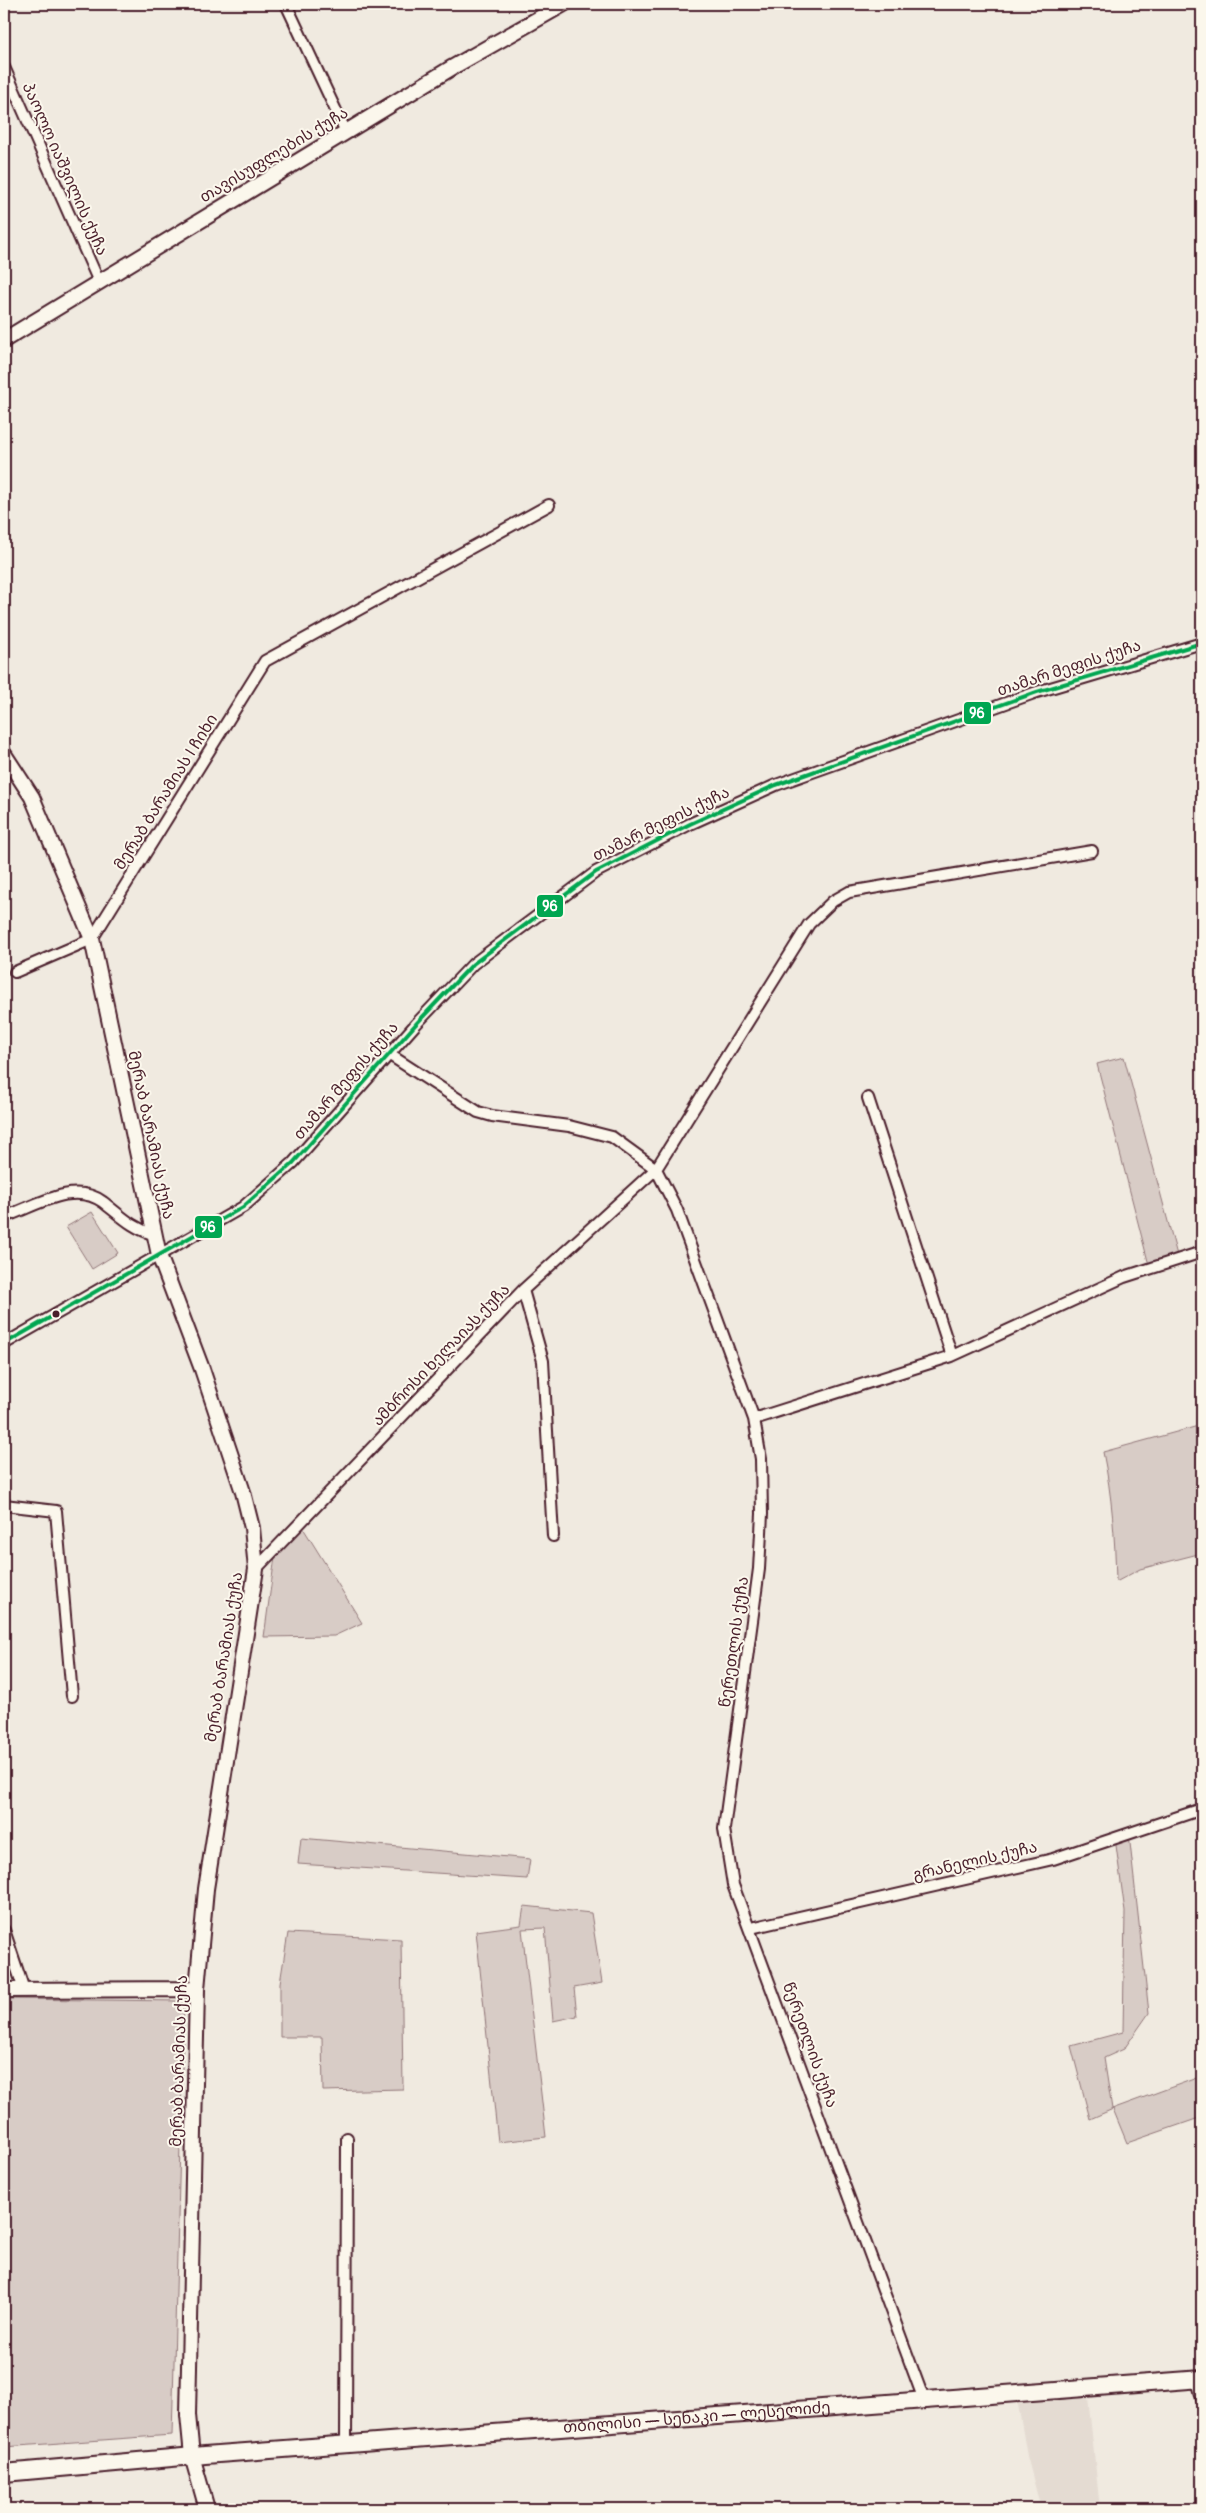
<svg xmlns="http://www.w3.org/2000/svg" width="1206" height="2513" viewBox="0 0 1206 2513" font-family="Pangolin,'Noto Sans Georgian',sans-serif">
  <style>
    .built { fill: #e4dbd2 }
    .green { fill: #d8ccc6; stroke: #917678 }
    .lines { fill: none; stroke-linecap: round; stroke-linejoin: round }
    .minor-casing { stroke: #4a1f2b; stroke-width: 14 }
    .secondary-casing { stroke: #4a1f2b; stroke-width: 18 }
    .trunk-casing { stroke: #4a1f2b; stroke-width: 20 }
    .minor { stroke: #fbf7ec; stroke-width: 10 }
    .secondary { stroke: #fbf7ec; stroke-width: 14 }
    .trunk { stroke: #fbf7ec; stroke-width: 16 }
    .bus-1-casing { stroke: #fbf7ec; stroke-width: 8 }
    .bus-1 { stroke: #00a651; stroke-width: 4 }
    .bus-dot { fill: #4a1f2b; stroke: #fbf7ec; stroke-width: 2 }
    .labels { text-anchor: middle; dominant-baseline: central; stroke-width: 4; stroke-linejoin: round; paint-order: stroke }
    .street-label { font-size: 16px; fill: #4a1f2b; stroke: #fbf7ec }
    .line-badge { stroke: #fbf7ec; stroke-width: 2 }
    .badge-label { font-size: 14px; text-anchor: middle; font-weight: bold; fill: #fff }
  </style>
  <rect width="100%" height="100%" fill="#f0eae0"/>
  <filter id="ink" filterUnits="userSpaceOnUse"><feTurbulence type="fractalNoise" baseFrequency=".02" numOctaves="2"/><feDisplacementMap in="SourceGraphic" scale="10" xChannelSelector="R" yChannelSelector="G"/><feConvolveMatrix kernelMatrix="1 2 1 2 8 2 1 2 1" color-interpolation-filters="sRGB"/></filter>
  <g filter="url(#ink)">
    <!-- built -->
    <path class="built" d="M1087 2388 1100 2509H1041L1027 2456 1016 2393Z"/>
    <!-- green -->
    <path class="green" d="M1124 1057 1178 1259 1150 1269 1097 1064Z
      M92 1212 118 1253 92 1269 66 1227Z
      M1202 1425V1553L1140 1569 1116 1582C1115 1537 1112 1495 1103 1452Z
      M300 1523 362 1623 334 1636 264 1637 276 1549Z
      M1129 1834 1149 2013 1124 2049 1104 2058 1112 2109 1202 2076V2117L1127 2143 1113 2109 1090 2119 1071 2046 1123 2032 1125 1912 1115 1838Z
      M301 1838 530 1859 527 1879 298 1864Z
      M524 1906 591 1913 602 1983 574 1988 577 2016 553 2021 545 1928 522 1929 546 2137 498 2142 476 1931 521 1925Z
      M288 1933 401 1939 403 2089 323 2091 322 2037H280V1983Z
      M4 1999 184 2001 172 2435 4 2447Z"/>
    <g class="lines">
      <!-- minor casing -->
      <g class="minor-casing">
        <path id="minor" d="M286 4 346 132
          M4 67 99 282
          M15 972 92 939 265 661 549 505
          M390 1055 478 1112 492 1116 569 1126 612 1137 656 1169 677 1210 754 1419 761 1459 762 1514 759 1569 724 1829 733 1885 924 2400
          M868 1098 952 1356
          M4 1217C34 1207 73 1180 103 1202 121 1216 132 1228 155 1235
          M523 1290 543 1361 553 1536
          M4 1344 243 1207 293 1163 416 1024 473 964 596 872 690 824 776 785 1037 692 1202 643
          M754 1419 952 1356 1124 1277 1202 1252
          M4 1505 56 1511 72 1696
          M256 1569 523 1290 656 1169 809 924 833 901 849 892 1092 851
          M751 1928 1053 1859 1202 1809
          M4 1930 24 1990
          M1197 2379 1202 2399
          M346 2446 347 2138"/>
      </g>
      <!-- secondary casing -->
      <g class="secondary-casing">
        <path id="secondary" d="M4 340 453 67 564 4
          M4 754 32 797 92 939 159 1255 202 1369 243 1492 252 1528 256 1569 206 1889 197 1989 188 2415 192 2456 207 2509
          M4 1990 197 1989"/>
      </g>
      <!-- trunk casing -->
      <g class="trunk-casing">
        <g id="trunk">
          <path id="s1" d="M4 2473 205 2455 1202 2379"/>
        </g>
      </g>
      <!-- minor -->
      <use href="#minor" class="minor"/>
      <!-- secondary -->
      <use href="#secondary" class="secondary"/>
      <!-- trunk -->
      <use href="#trunk" class="trunk"/>
      <!-- bus-1 casing -->
      <g class="bus-1-casing">
        <path id="bus-1" d="M4 1344 243 1207 293 1163 416 1024 473 964 596 872 690 824 776 785 1037 692 1202 643"/>
      </g>
      <!-- bus-1 -->
      <use href="#bus-1" class="bus-1"/>
    </g>
  </g>
  <!-- markers -->
  <circle class="bus-dot" cx="56" cy="1314" r="4.5"/>
  <g class="labels">
    <!-- street labels -->
    <g class="street-label">
      <text transform="translate(274 155) rotate(-31)">თავისუფლების ქუჩა</text>
      <text transform="translate(65 169) rotate(66)">პაოლო იაშვილის ქუჩა</text>
      <text transform="translate(1069 668) rotate(-18)">თამარ მეფის ქუჩა</text>
      <text transform="translate(166 792) rotate(-58)">მერაბ ბარამიას I ჩიხი</text>
      <text transform="translate(661 824) rotate(-26)">თამარ მეფის ქუჩა</text>
      <text transform="translate(346 1081) rotate(-49)">თამარ მეფის ქუჩა</text>
      <text transform="translate(151 1135) rotate(78)">მერაბ ბარამიას ქუჩა</text>
      <text transform="translate(441 1355) rotate(-46)">ამბროსი ხელაიას ქუჩა</text>
      <text transform="translate(734 1642) rotate(-82)">წერეთლის ქუჩა</text>
      <text transform="translate(224 1657) rotate(-81)">მერაბ ბარამიას ქუჩა</text>
      <text transform="translate(975 1861) rotate(-13)">გრანელის ქუჩა</text>
      <text transform="translate(810 2045) rotate(70)">წერეთლის ქუჩა</text>
      <text transform="translate(179 2061) rotate(-88)">მერაბ ბარამიას ქუჩა</text>
      <text stroke="none"><textPath href="#s1" startOffset="695">თბილისი — სენაკი — ლესელიძე</textPath></text>
    </g>
  </g>
  <g class="line-badge">
    <rect x="963" y="701" width="29" height="24" rx="5" fill="#00a651"/>
    <rect x="536" y="894" width="28" height="24" rx="5" fill="#00a651"/>
    <rect x="194" y="1215" width="29" height="24" rx="5" fill="#00a651"/>
  </g>
  <g class="badge-label">
    <text x="977" y="718">96</text>
    <text x="550" y="911">96</text>
    <text x="208" y="1232">96</text>
  </g>
  <!-- margin -->
  <rect width="1206" height="2513" fill="none" stroke="#fbf7ec" stroke-width="20"/>
  <rect x="10" y="10" width="1186" height="2493" fill="none" stroke="#4a1f2b" stroke-width="2" filter="url(#ink)"/>
</svg>
